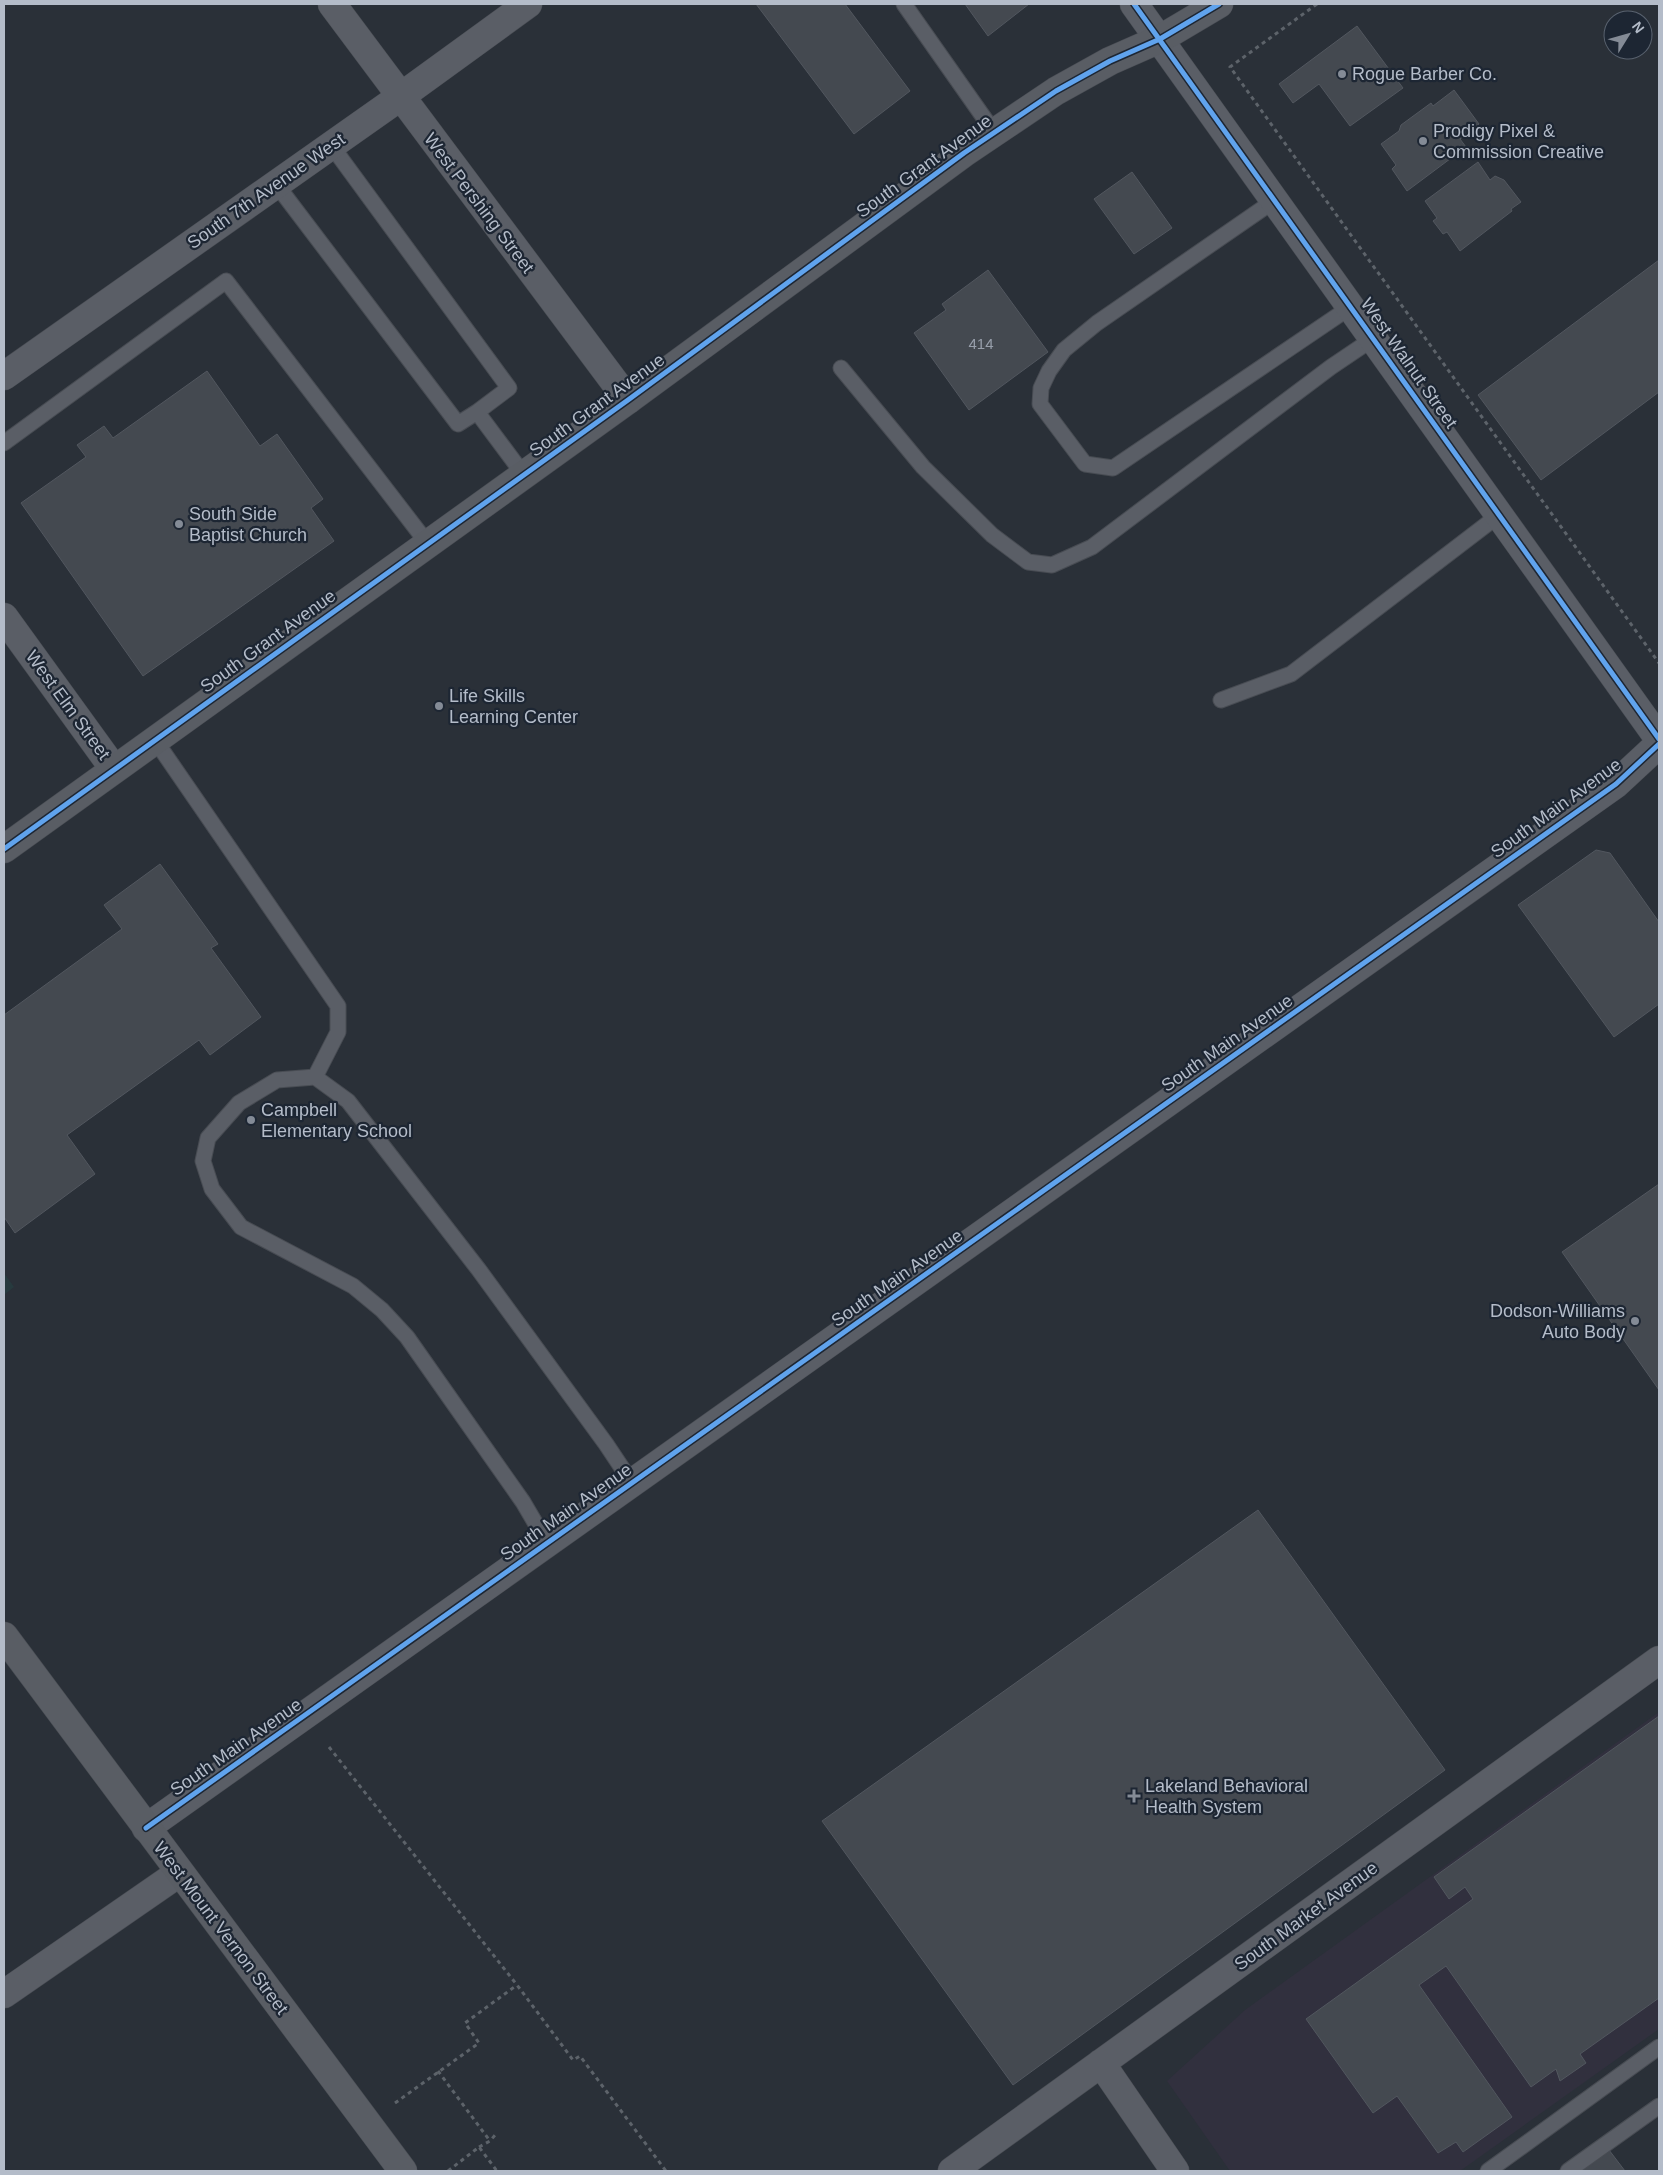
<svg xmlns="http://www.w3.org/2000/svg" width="1663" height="2175" viewBox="0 0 1663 2175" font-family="Arial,sans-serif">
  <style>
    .medical { fill: #31303e }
    .green { fill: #273a3e }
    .building { fill: #444950; stroke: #52575f }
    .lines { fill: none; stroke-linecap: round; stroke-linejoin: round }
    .lane-casing { stroke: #484c53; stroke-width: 17 }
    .street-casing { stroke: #484c53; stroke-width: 29 }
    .secondary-casing { stroke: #484c53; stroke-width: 29 }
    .path { stroke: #5d636a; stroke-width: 3; stroke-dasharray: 4 4; stroke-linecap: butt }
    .lane { stroke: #5a5e66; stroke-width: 15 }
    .street { stroke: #5a5e66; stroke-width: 28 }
    .secondary { stroke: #595d64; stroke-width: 28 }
    .cycleway-casing { stroke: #1d2633; stroke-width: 8 }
    .cycleway { stroke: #60a3ed; stroke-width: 5 }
    .poi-dot { fill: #848b96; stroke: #1d2633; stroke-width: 2 }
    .labels { text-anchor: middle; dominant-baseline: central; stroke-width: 4.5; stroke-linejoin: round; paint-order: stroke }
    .number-label { font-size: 15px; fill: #989fab }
    .poi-label { font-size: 18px; fill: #b4bcc9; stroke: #1d2633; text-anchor: start }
    .street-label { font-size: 18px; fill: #b4bcc9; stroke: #1d2633 }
  </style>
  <rect width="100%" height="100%" fill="#2a3038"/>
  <!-- medical -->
  <path class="medical" d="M1659 1712V2029L1460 2171H1230L1167 2081 1245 2010Z"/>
  <!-- green -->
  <path class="green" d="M4 1273 14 1287 4 1295Z"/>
  <!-- building -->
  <path class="building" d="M756 4H845L910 91 854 134Z
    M965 4H1029L988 36Z
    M1357 26 1403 88 1350 126 1319 84 1293 103 1279 84Z
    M1454 90 1479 124 1460 139 1466 147 1407 191 1392 169 1396 165 1381 144 1399 131 1401 125 1431 103 1433 106Z
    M1478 162 1490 180 1495 176 1504 180 1521 202 1511 209 1512 211 1460 251 1447 232 1443 234 1433 221 1437 218 1425 201Z
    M1132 172 1172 228 1134 254 1094 199Z
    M1659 260V392L1541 480 1478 395Z
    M988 270 1048 352 969 410 914 333 946 310 942 304Z
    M207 371 260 446 277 434 323 499 311 508 334 541 143 676 21 503 86 457 77 445 104 426 113 438Z
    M1596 850 1610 853 1659 922V1004L1614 1037 1518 905Z
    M160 864 218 944 211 948 261 1017 210 1055 199 1040 67 1135 95 1174 15 1233 4 1217V1015L122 929 104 905Z
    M1659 1184V1390L1562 1252Z
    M1258 1510 1445 1770 1013 2085 822 1821Z
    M1659 1716V1998L1580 2054 1586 2063 1560 2081 1556 2069 1531 2087 1446 1966 1419 1985 1512 2117 1463 2152 1456 2142 1438 2153 1397 2096 1373 2113 1306 2019 1473 1899 1465 1887 1449 1899 1434 1877Z
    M1609 2150 1625 2171H1578Z"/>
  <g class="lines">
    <!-- lane casing -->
    <g class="lane-casing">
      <path id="lane" d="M904 4 994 132
        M331 145 509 388 477 412 524 475
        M276 184 458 424 477 412
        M1275 200 1097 323 1064 350 1049 371 1041 388 1040 404 1085 464 1113 468 1352 306
        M841 368 923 467 992 535 1028 562 1052 565 1092 547 1331 367 1374 338
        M4 443 226 281 428 544
        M1221 700 1291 674 1499 515
        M155 740 338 1006V1032L315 1077
        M547 1543 523 1502 407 1337 382 1310 353 1286 241 1227 212 1189 203 1161 208 1138 239 1103 277 1080 315 1077 348 1101 479 1270 606 1444 632 1483
        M1488 2171 1659 2047
        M1568 2171 1659 2106"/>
    </g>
    <!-- street casing -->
    <g class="street-casing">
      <path id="street" d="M332 4 628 400
        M1134 4 1659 739
        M4 376 400 97 528 4
        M4 617 114 769
        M146 1828 1616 784 1659 744
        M4 1994 179 1873
        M1101 2063 1175 2171
        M952 2171 1659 1660"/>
    </g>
    <!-- secondary casing -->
    <g class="secondary-casing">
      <path id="secondary" d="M4 849 628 400 964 153 1056 91 1110 61 1160 39 1219 4
        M4 1636 403 2171"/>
    </g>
    <!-- path -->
    <path class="path" d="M1317 4 1230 67 1659 663
      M329 1747 517 1985 573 2060 580 2056 666 2171
      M438 2071 490 2141
      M395 2103 479 2043 465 2023 517 1985
      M479 2147 490 2141 496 2134
      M448 2171 479 2147 497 2171"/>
    <!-- lane -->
    <use href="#lane" class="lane"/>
    <!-- street -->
    <use href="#street" class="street"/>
    <!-- secondary -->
    <use href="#secondary" class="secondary"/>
    <!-- cycleway casing -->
    <g class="cycleway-casing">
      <path id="cycleway" d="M1134 4 1659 739
        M4 849 628 400 964 153 1056 91 1110 61 1160 39 1219 4
        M146 1828 1616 784 1659 744"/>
    </g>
    <!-- cycleway -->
    <use href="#cycleway" class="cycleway"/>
  </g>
  <!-- markers -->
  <g class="poi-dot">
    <circle cx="1342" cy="74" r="5"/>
    <circle cx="1423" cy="141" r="5"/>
    <circle cx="179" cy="524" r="5"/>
    <circle cx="439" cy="706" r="5"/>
    <circle cx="251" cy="1120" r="5"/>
    <circle cx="1635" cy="1321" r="5"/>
    <path d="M1131.5 1788.5h5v5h5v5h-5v5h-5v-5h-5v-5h5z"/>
  </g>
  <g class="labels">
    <!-- number labels -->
    <g class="number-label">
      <text x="981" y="343">414</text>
    </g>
    <!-- poi labels -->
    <g class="poi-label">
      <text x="1352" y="74">Rogue Barber Co.</text>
      <text x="1433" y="131">Prodigy Pixel &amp;<tspan x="1433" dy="21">Commission Creative</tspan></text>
      <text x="189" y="514">South Side<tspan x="189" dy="21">Baptist Church</tspan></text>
      <text x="449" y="696">Life Skills<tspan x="449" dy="21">Learning Center</tspan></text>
      <text x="261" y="1110">Campbell<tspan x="261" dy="21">Elementary School</tspan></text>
      <text x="1625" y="1311" text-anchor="end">Dodson-Williams<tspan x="1625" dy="21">Auto Body</tspan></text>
      <text x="1145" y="1786">Lakeland Behavioral<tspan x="1145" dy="21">Health System</tspan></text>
    </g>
    <!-- street labels -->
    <g class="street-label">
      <text transform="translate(924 166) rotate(-36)">South Grant Avenue</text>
      <text transform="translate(266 191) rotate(-35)">South 7th Avenue West</text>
      <text transform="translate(479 203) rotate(53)">West Pershing Street</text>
      <text transform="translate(1409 363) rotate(55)">West Walnut Street</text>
      <text transform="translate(597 405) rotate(-36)">South Grant Avenue</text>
      <text transform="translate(268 641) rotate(-36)">South Grant Avenue</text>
      <text transform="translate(68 705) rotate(54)">West Elm Street</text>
      <text transform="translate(1556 808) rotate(-36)">South Main Avenue</text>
      <text transform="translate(1227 1043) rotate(-35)">South Main Avenue</text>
      <text transform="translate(897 1278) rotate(-35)">South Main Avenue</text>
      <text transform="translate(566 1512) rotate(-35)">South Main Avenue</text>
      <text transform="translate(236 1747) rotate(-35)">South Main Avenue</text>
      <text transform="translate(1306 1916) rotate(-36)">South Market Avenue</text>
      <text transform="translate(221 1928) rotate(53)">West Mount Vernon Street</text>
    </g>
  </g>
  <!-- border -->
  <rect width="1663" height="2175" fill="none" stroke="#b4bcc9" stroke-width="10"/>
  <!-- north arrow -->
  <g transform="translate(1628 35) rotate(53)"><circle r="24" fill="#1d2633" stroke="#59626f"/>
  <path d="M0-4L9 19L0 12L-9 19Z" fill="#848b96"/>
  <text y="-8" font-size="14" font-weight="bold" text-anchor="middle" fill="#b4bcc9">N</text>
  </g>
</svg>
